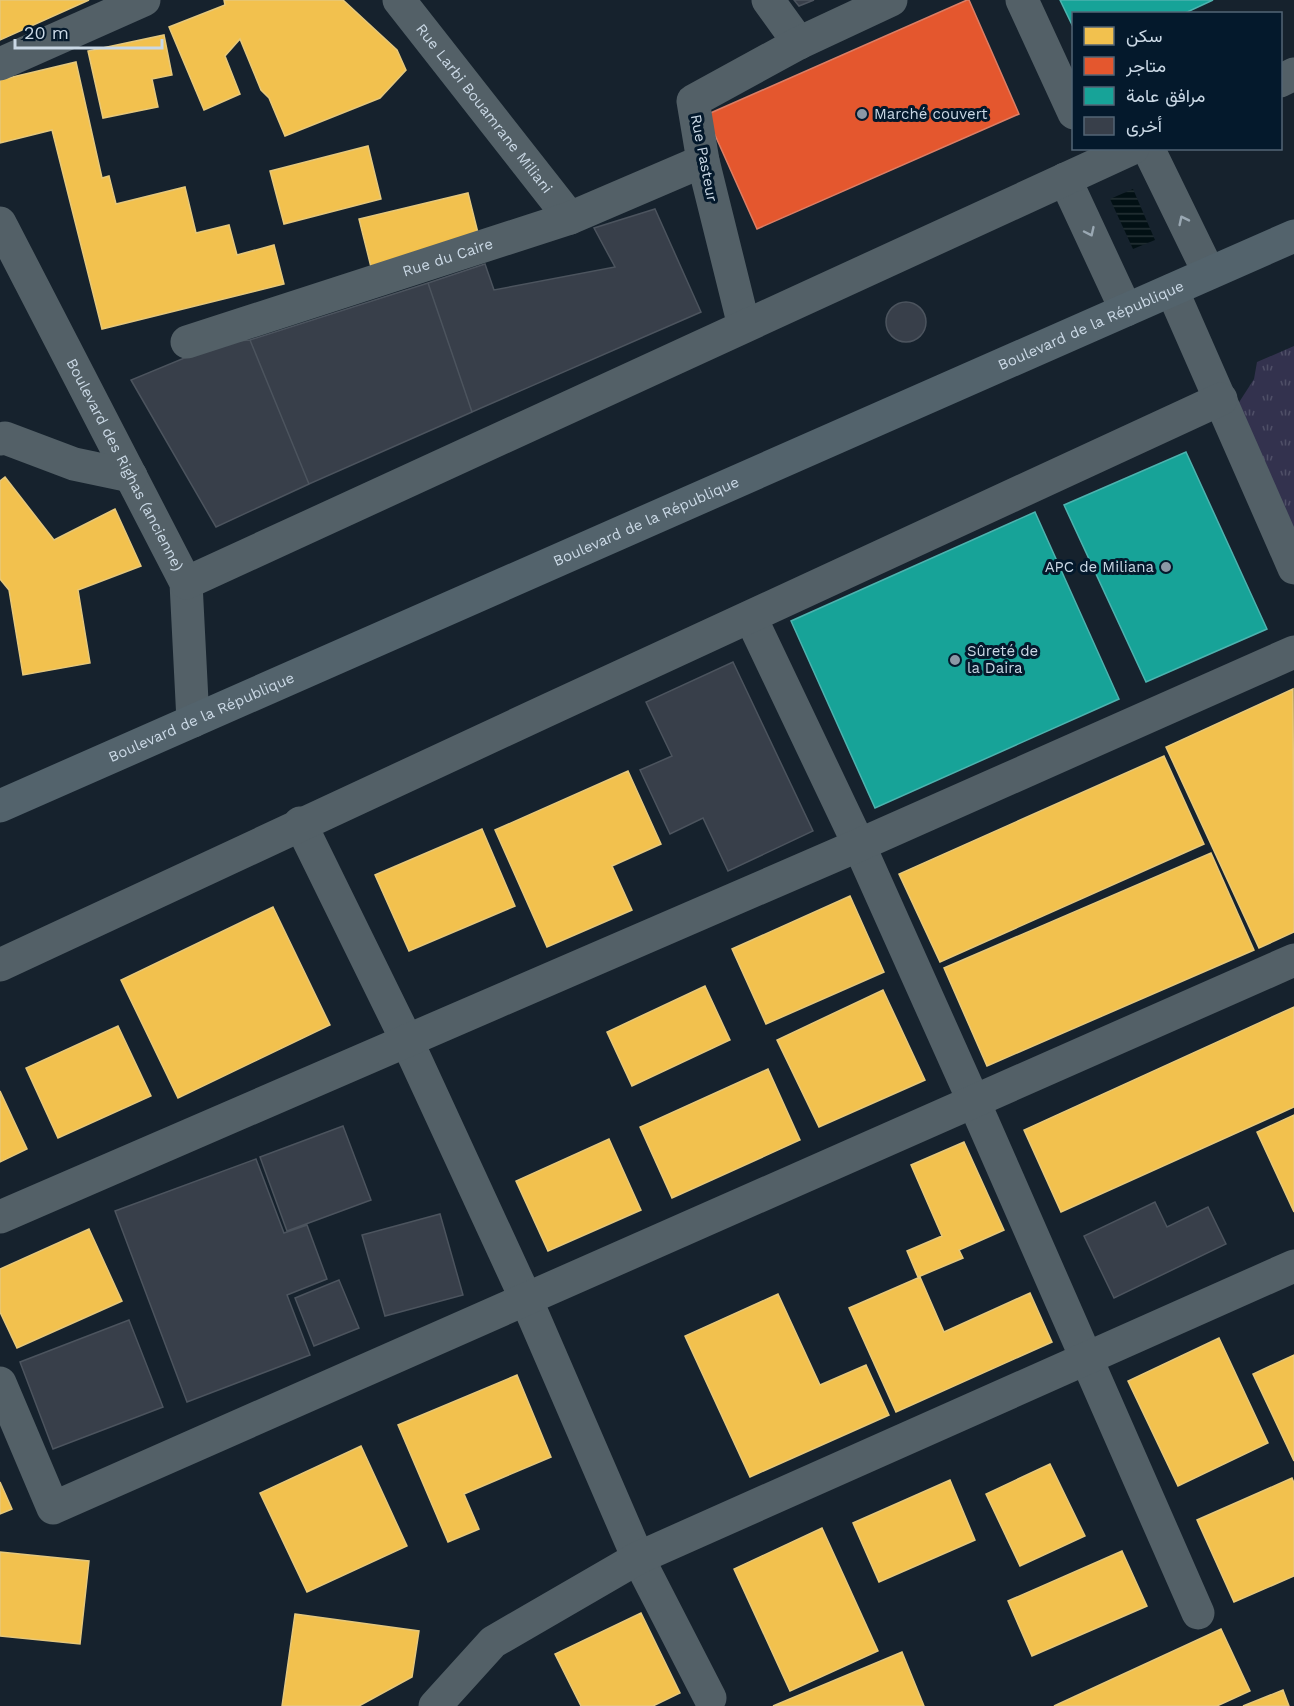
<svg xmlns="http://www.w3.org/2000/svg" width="1294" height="1706" viewBox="0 0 1294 1706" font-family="'Work Sans',Vazirmatn,sans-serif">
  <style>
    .park { fill: url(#park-tufts) }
    .water { fill: url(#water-rules) }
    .homes { fill: #f2c14e; stroke: #e6c87b; stroke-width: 1.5 }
    .shops { fill: #e4572e; stroke: #dc7e65; stroke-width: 1.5 }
    .public { fill: #17a398; stroke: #4db3af; stroke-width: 1.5 }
    .building { fill: #383f4a; stroke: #4c545e; stroke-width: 1.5 }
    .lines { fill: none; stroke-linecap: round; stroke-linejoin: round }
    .minor { stroke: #536067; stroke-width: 33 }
    .secondary { stroke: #53636c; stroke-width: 33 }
    .oneway { stroke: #9aa8b3 }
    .poi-dot { fill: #8b98a5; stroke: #04192c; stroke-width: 2 }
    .labels { text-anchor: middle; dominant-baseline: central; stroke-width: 6; stroke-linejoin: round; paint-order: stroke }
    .street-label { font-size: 15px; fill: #cad8e5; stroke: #04192c }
    .poi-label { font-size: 15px; fill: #cad8e5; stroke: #04192c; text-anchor: start }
  </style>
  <defs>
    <pattern id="park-tufts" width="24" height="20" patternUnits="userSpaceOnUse" patternTransform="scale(1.5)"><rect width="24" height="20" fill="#33324e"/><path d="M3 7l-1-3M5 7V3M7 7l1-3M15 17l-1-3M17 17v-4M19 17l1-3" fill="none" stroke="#4f4f67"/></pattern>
    <pattern id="water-rules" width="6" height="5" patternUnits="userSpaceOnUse" patternTransform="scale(1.5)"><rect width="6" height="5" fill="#021014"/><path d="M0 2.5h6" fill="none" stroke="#263236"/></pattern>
  </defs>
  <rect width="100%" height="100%" fill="#16222d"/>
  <!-- park -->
  <path class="park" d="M1294 346V539L1236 407 1254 379 1257 362Z"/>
  <!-- water -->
  <path class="water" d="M1133 189 1155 240 1133 249 1110 199Z"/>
  <!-- homes -->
  <path class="homes" d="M0 0H89L0 40Z
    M224 0H343L397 50 406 70 380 98 285 136 269 98 261 90 240 39 225 56 240 94 204 110 169 27 225 5Z
    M164 35 172 75 152 79 158 107 103 118 88 51Z
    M76 62 102 178 109 176 116 204 185 187 196 233 229 225 237 255 274 245 284 284 102 329 52 130 0 143V80Z
    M368 146 381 199 284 224 270 171Z
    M468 193 480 241 371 267 359 219Z
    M5 477 54 540 115 509 141 566 78 590 90 663 23 675 9 590 0 579V481Z
    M1293 689 1294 932 1259 948 1166 747Z
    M1164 756 1204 844 940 962 899 874Z
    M628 771 661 844 612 866 632 910 547 947 495 830Z
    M482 829 515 906 409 951 375 875Z
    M1211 853 1254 950 987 1066 944 968Z
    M850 896 884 972 766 1024 732 949Z
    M273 907 330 1025 178 1098 121 980Z
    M705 986 730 1040 632 1086 607 1032Z
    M883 990 925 1080 819 1127 777 1040Z
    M1294 1007V1107L1061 1212 1024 1130Z
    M118 1026 151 1096 58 1138 26 1068Z
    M768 1069 800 1140 672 1198 640 1127Z
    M0 1091 27 1149 0 1162Z
    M1294 1115V1212L1257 1132Z
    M609 1139 641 1210 548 1251 516 1181Z
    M964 1142 1004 1230 959 1250 963 1258 918 1277 907 1251 942 1236 911 1165Z
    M89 1229 122 1301 17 1348 0 1312V1269Z
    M920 1277 944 1332 1030 1293 1052 1342 896 1412 849 1308Z
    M778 1294 820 1385 866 1365 889 1415 750 1477 685 1336Z
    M1219 1338 1268 1443 1178 1486 1128 1381Z
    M1294 1355V1461L1253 1374Z
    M517 1375 551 1457 464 1494 479 1529 448 1542 398 1425Z
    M361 1446 407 1546 307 1592 260 1493Z
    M1050 1464 1085 1536 1020 1566 986 1494Z
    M1292 1478 1294 1483V1576L1234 1602 1197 1520Z
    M950 1480 975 1540 879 1582 853 1523Z
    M0 1482 12 1509 0 1514Z
    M822 1528 878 1651 790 1691 734 1569Z
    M1122 1551 1147 1606 1032 1656 1008 1601Z
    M0 1552 89 1561 80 1644 0 1636Z
    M641 1613 680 1693 653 1706H581L555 1654Z
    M295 1614 419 1631 412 1677 359 1706H282Z
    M1221 1629 1250 1691 1217 1706H1054Z
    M902 1652 924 1706H773Z
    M1283 1690 1289 1706H1243Z"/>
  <!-- shops -->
  <path class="shops" d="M967 0H969L1019 114 757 229 706 115Z"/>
  <!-- public -->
  <path class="public" d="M1060 0H1213L1183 14H1074V29Z
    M1186 452 1267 629 1146 682 1064 505Z
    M1035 512 1119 699 875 808 791 621Z"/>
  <!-- building -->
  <path class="building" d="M794 0H814L799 6Z
    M655 209 701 312 472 412 428 283 485 264 494 290 615 267 594 228Z
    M428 283 472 412 309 484 250 340Z
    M886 322a20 20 0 1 1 40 0a20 20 0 1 1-40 0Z
    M250 340 309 484 216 527 131 380 223 342Z
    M733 662 813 831 728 871 703 818 670 834 640 770 672 756 646 702Z
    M343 1126 371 1200 287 1231 260 1157Z
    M256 1159 284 1233 307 1225 327 1279 287 1295 310 1355 187 1402 115 1211Z
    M1155 1202 1167 1227 1208 1207 1226 1244 1114 1298 1084 1236Z
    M440 1214 463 1295 385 1316 362 1235Z
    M339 1280 359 1328 314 1346 295 1298Z
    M129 1320 163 1407 53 1449 20 1362Z"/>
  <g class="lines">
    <!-- minor -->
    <g class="minor">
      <path id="s1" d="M399 0 570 218"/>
      <path d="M768 0 799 43"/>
      <path d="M1022 0 1074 113"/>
      <path d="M0 64 144 0"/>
      <path d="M1280 81 1294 74"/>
      <path d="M1148 148 1209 273"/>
      <path d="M1065 179 1126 310"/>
      <path id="s2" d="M0 223 186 583 193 721"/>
      <path d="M1172 290 1294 568"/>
      <path d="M744 326 703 161 693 101 799 43 891 0"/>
      <path id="s3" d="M187 342 570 218 703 161"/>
      <path d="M0 439 5 438 74 464 131 476"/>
      <path d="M186 583 1133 148"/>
      <path d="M751 618 859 845 974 1102 1198 1613"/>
      <path d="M300 823 407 1041 526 1299 638 1558 710 1698"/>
      <path d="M0 965C406 774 814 588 1221 399"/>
      <path d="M0 1217 859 845 1294 652"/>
      <path d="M0 1383 53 1508 1294 960"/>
      <path d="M435 1706 493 1642 638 1558 1294 1266"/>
    </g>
    <!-- secondary -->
    <path class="secondary" id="s4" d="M0 806 1294 236"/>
  </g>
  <!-- one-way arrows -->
  <defs><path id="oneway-chevron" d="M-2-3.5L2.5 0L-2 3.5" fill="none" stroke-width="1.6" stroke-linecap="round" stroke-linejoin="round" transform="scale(1.5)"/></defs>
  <g class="oneway">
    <use href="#oneway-chevron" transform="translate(1183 220) rotate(-116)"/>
    <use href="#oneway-chevron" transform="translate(1090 232) rotate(65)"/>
  </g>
  <!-- markers -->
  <g class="poi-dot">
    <circle cx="862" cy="114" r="6"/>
    <circle cx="1166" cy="567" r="6"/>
    <circle cx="955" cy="660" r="6"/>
  </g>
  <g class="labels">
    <!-- street labels -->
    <g class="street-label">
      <text stroke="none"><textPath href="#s1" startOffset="138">Rue Larbi Bouamrane Miliani</textPath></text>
      <text transform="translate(704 158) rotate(79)">Rue Pasteur</text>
      <text stroke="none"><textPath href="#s3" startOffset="274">Rue du Caire</textPath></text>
      <text stroke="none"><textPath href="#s4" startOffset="1192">Boulevard de la République</textPath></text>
      <text stroke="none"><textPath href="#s2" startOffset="272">Boulevard des Righas (ancienne)</textPath></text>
      <text stroke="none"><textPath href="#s4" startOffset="706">Boulevard de la République</textPath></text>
      <text stroke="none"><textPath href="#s4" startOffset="220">Boulevard de la République</textPath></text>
    </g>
    <!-- poi labels -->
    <g class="poi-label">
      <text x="874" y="114">Marché couvert</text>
      <text x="1154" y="567" text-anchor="end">APC de Miliana</text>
      <text x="967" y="651">Sûreté de<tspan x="967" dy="17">la Daira</tspan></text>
    </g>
  </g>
  <!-- legend -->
  <rect x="1072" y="12" width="210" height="138" fill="#04192c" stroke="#536576" stroke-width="1.5"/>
  <rect x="1084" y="27" width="30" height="18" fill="#f2c14e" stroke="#536576" stroke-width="1.5"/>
  <text x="1126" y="42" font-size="18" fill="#cad8e5">سكن</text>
  <rect x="1084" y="57" width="30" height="18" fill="#e4572e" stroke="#536576" stroke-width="1.5"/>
  <text x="1126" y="72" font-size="18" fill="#cad8e5">متاجر</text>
  <rect x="1084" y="87" width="30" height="18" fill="#17a398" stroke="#536576" stroke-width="1.5"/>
  <text x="1126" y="102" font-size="18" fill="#cad8e5">مرافق عامة</text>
  <rect x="1084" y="117" width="30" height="18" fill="#383f4a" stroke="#536576" stroke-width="1.5"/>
  <text x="1126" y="132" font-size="18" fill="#cad8e5">أخرى</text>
  <!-- scale -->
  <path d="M15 39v9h147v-9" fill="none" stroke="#cad8e5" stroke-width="3"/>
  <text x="24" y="39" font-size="18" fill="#cad8e5" stroke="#04192c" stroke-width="4.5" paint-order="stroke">20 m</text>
</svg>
